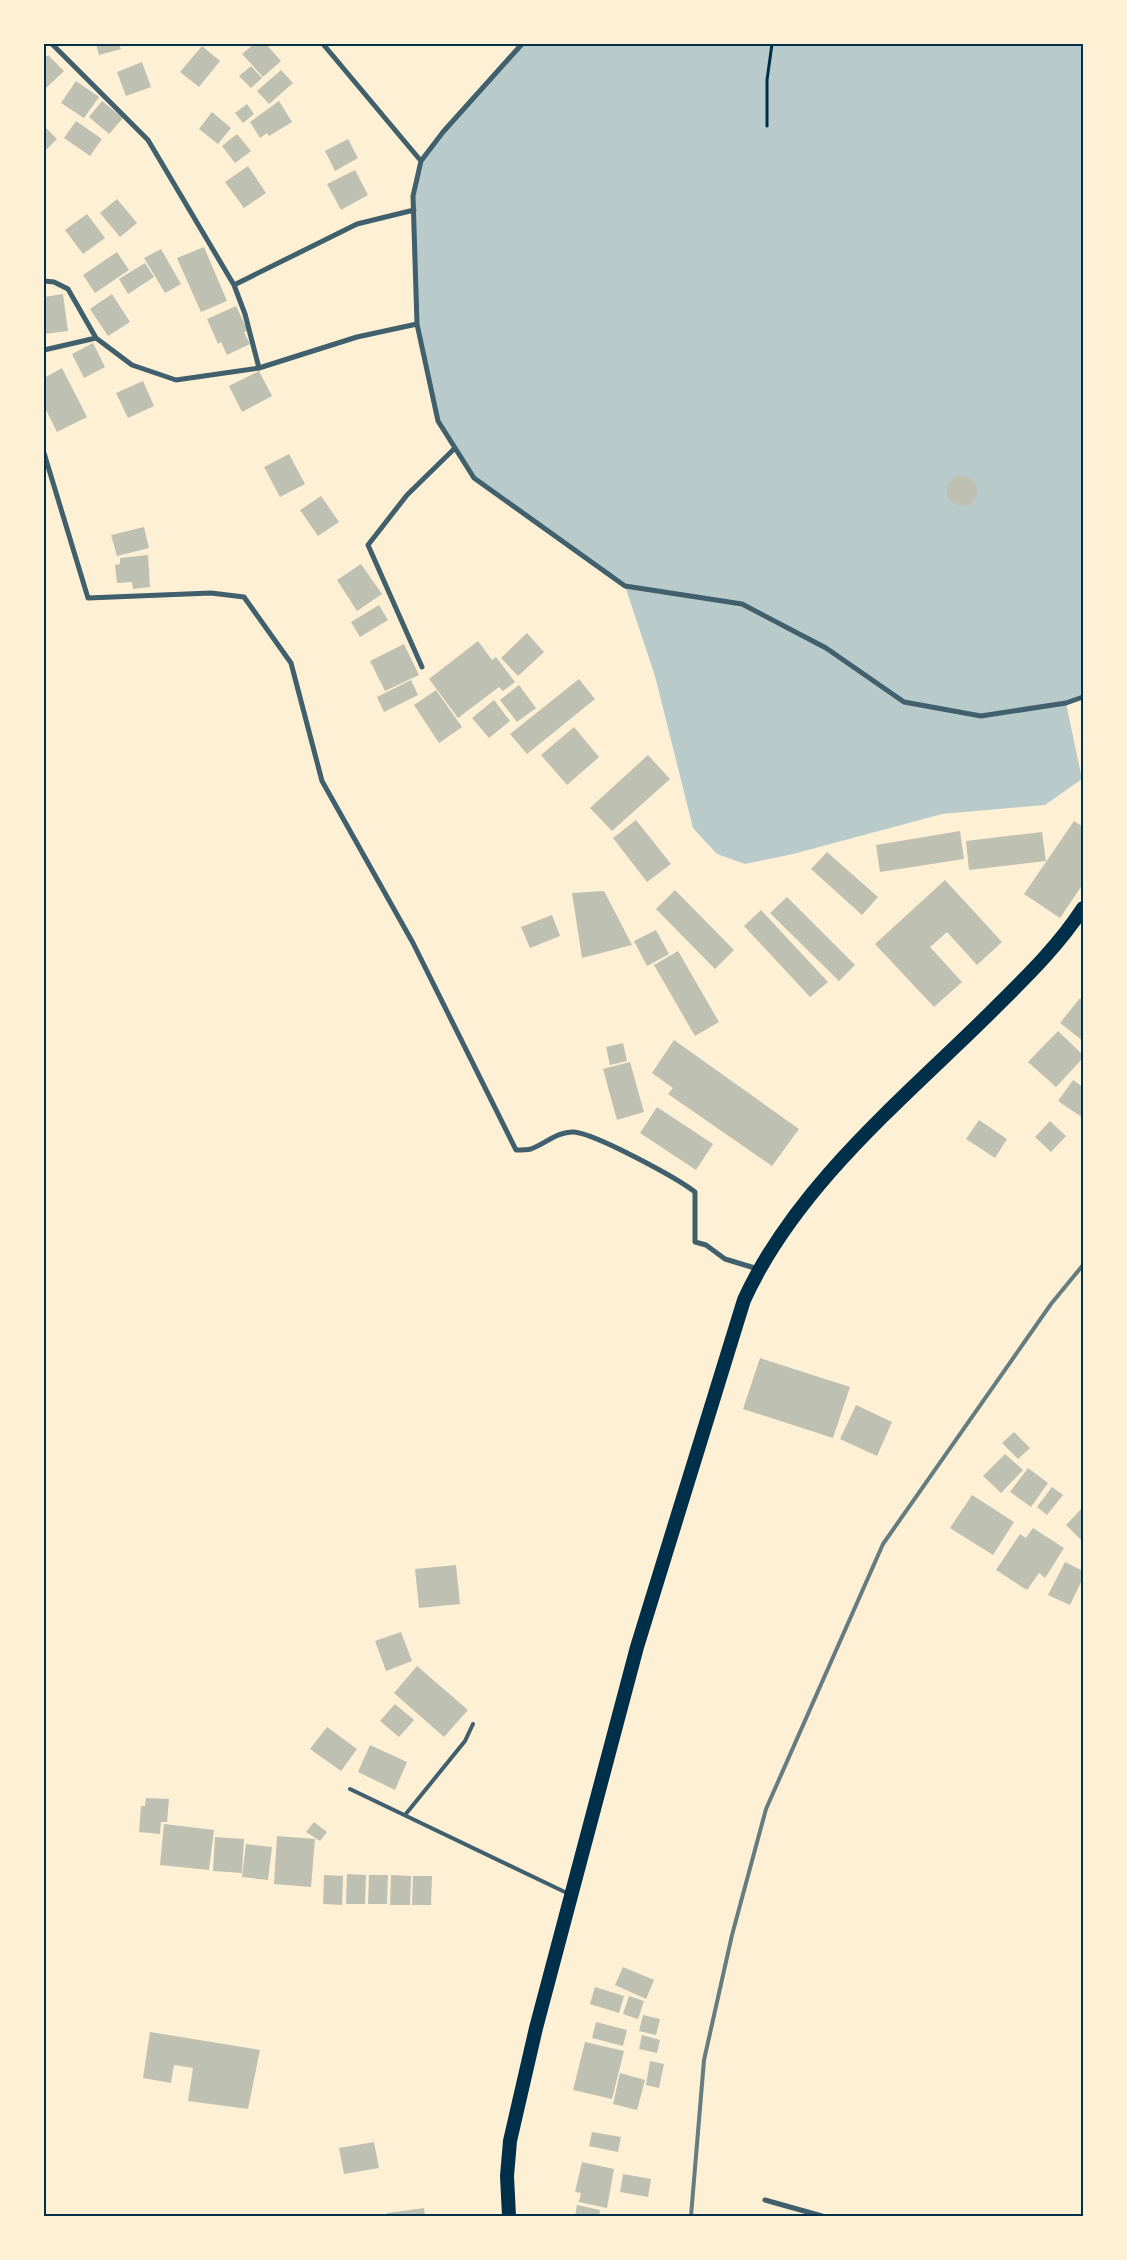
<svg xmlns="http://www.w3.org/2000/svg" width="1127" height="2260" viewBox="0 0 1127 2260" font-family="Helvetica,sans-serif">
  <style>
    .green { fill: #b9caca }
    .building { fill: #bec0b2 }
    .lines { fill: none; stroke-linecap: round; stroke-linejoin: round }
    .path { stroke: #003049; stroke-width: 3 }
    .service { stroke: #3f606c; stroke-width: 4 }
    .minor { stroke: #3f606c; stroke-width: 5 }
    .trunk { stroke: #003049; stroke-width: 14 }
    .rail { stroke: #657d81; stroke-width: 4 }
    .neatline { fill: none; stroke: #003049; stroke-width: 2 }
  </style>
  <rect width="100%" height="100%" fill="#fdf0d5"/>
  <!-- green -->
  <path class="green" d="M522 44H1083V697L1066 703 1082 779 1045 805 942 814 793 854 745 864 717 854 693 828 655 676 625 586 474 478 438 421 417 324 413 196 421 161 443 132Z"/>
  <!-- building -->
  <path class="building" d="M96 44H119L121 49 99 55Z
    M254 44H266L281 61 263 77 242 54Z
    M202 46 220 61 199 87 180 72Z
    M48 55 64 71 44 90V59Z
    M142 62 151 87 126 96 117 72Z
    M251 66 262 78 251 88 239 76Z
    M281 70 293 83 269 104 257 91Z
    M76 81 99 97 84 118 61 103Z
    M102 101 123 118 109 134 89 117Z
    M279 101 292 122 269 136 267 133 260 138 250 122Z
    M247 104 254 114 243 123 235 113Z
    M212 112 231 128 218 144 199 129Z
    M76 121 102 139 90 156 64 138Z
    M44 126 57 139 44 152Z
    M237 134 251 151 235 163 222 146Z
    M348 139 358 158 335 171 325 151Z
    M248 166 266 193 244 208 225 182Z
    M355 170 368 195 341 210 327 184Z
    M117 199 137 223 120 237 100 213Z
    M87 214 105 238 83 254 65 230Z
    M204 247 227 301 201 312 177 258Z
    M161 249 181 284 165 293 144 258Z
    M117 252 129 270 95 293 83 275Z
    M145 263 154 277 128 294 119 279Z
    M63 294 68 331 44 334V297Z
    M112 294 130 322 108 336 90 309Z
    M236 306 248 331 244 332 250 344 227 355 221 342 218 344 207 319Z
    M93 343 105 367 84 378 72 354Z
    M62 368 87 417 57 432 44 406V378Z
    M259 371 272 396 242 412 229 386Z
    M143 381 154 406 128 418 116 393Z
    M289 454 305 484 280 497 264 467Z
    M947 491a15 15 0 1 1 30 0a15 15 0 1 1-30 0Z
    M321 496 339 522 318 536 300 510Z
    M144 527 149 548 117 556 111 535Z
    M148 555 150 587 133 589 132 582 117 583 115 565 120 564V558Z
    M361 564 382 594 357 611 337 580Z
    M379 605 388 620 360 637 351 622Z
    M527 633 544 652 518 676 501 658Z
    M478 641 492 660 496 657 515 682 503 691 499 687 458 718 429 679Z
    M404 644 419 675 385 691 370 661Z
    M579 679 595 699 527 754 510 734Z
    M411 680 418 695 384 712 377 697Z
    M519 685 536 708 517 722 500 700Z
    M436 690 462 727 439 743 414 705Z
    M494 700 510 721 489 738 472 718Z
    M574 727 599 757 567 785 541 755Z
    M648 755 670 779 612 831 590 808Z
    M636 820 671 864 647 882 613 838Z
    M1074 821 1083 827V884L1060 918 1024 894Z
    M960 831 964 859 880 872 876 845Z
    M1042 832 1046 861 969 870 966 841Z
    M827 852 878 897 862 915 811 869Z
    M945 880 1002 942 977 965 947 932 930 947 962 982 934 1007 875 944Z
    M675 890 734 950 715 969 656 909Z
    M604 891 632 945 582 958 572 893Z
    M787 897 855 965 839 981 770 913Z
    M761 910 828 982 810 997 744 926Z
    M552 915 560 936 530 948 521 927Z
    M656 930 669 954 647 966 634 941Z
    M678 951 719 1022 695 1036 654 965Z
    M1080 998 1083 1001V1041L1060 1023Z
    M1058 1031 1083 1055V1058L1056 1087 1028 1062Z
    M674 1040 799 1129 772 1166 668 1094 673 1088 652 1073Z
    M623 1043 627 1061 610 1065 606 1047Z
    M630 1062 644 1112 617 1120 603 1069Z
    M1073 1080 1083 1087V1118L1058 1101Z
    M657 1107 713 1144 696 1170 640 1133Z
    M979 1120 1007 1139 995 1158 966 1139Z
    M1050 1121 1066 1136 1051 1152 1035 1137Z
    M760 1358 850 1387 833 1438 743 1409Z
    M856 1405 892 1422 877 1456 840 1439Z
    M1014 1432 1030 1448 1018 1459 1002 1443Z
    M1005 1454 1023 1470 1001 1493 983 1476Z
    M1028 1468 1048 1483 1031 1507 1010 1492Z
    M1052 1487 1063 1495 1047 1515 1037 1507Z
    M972 1495 1014 1522 993 1555 950 1528Z
    M1083 1507V1542L1066 1525Z
    M1033 1528 1064 1548 1045 1578 1039 1573 1027 1590 996 1570 1020 1534 1026 1538Z
    M1065 1562 1083 1571V1578L1070 1605 1048 1595Z
    M456 1565 460 1604 419 1608 415 1569Z
    M401 1632 412 1661 386 1671 375 1641Z
    M417 1666 468 1710 444 1737 394 1693Z
    M395 1704 414 1720 399 1737 380 1721Z
    M327 1727 357 1749 341 1771 310 1749Z
    M370 1745 407 1762 395 1790 358 1772Z
    M146 1798 169 1799 167 1822H161L160 1834 139 1832 141 1806H145Z
    M314 1822 327 1832 320 1841 306 1832Z
    M164 1824 214 1830 209 1870 160 1865Z
    M277 1836 315 1839 311 1887 274 1884Z
    M215 1837 244 1839 242 1873 213 1871Z
    M246 1844 272 1847 268 1880 242 1877Z
    M347 1874 366 1875 365 1904H346Z
    M324 1875 343 1876 342 1905 323 1904Z
    M369 1875H388L387 1904H368Z
    M391 1875 411 1876 410 1905H390Z
    M413 1876H432L431 1905H412Z
    M623 1967 654 1980 646 1999 615 1985Z
    M595 1987 624 1996 619 2013 590 2004Z
    M629 1996 644 2001 638 2019 623 2014Z
    M643 2015 660 2019 656 2035 639 2031Z
    M596 2022 627 2030 623 2046 592 2038Z
    M150 2032 260 2050 248 2109 188 2101 193 2068 174 2065 171 2083 143 2078Z
    M642 2035 660 2040 657 2053 639 2049Z
    M585 2042 624 2051 612 2099 573 2090Z
    M650 2061 664 2064 659 2088 646 2085Z
    M620 2073 645 2080 637 2110 613 2104Z
    M592 2132 621 2137 618 2152 589 2146Z
    M374 2142 379 2168 344 2174 339 2148Z
    M582 2162 614 2169 607 2208 579 2202 581 2193 575 2192Z
    M623 2174 651 2179 648 2197 620 2192Z
    M577 2205 600 2210 599 2216H575Z
    M424 2208 425 2216H388L387 2213Z"/>
  <g class="lines">
    <!-- path -->
    <path class="path" d="M767 126V80L772 44"/>
    <!-- service -->
    <path class="service" d="M350 1789 569 1894
      M405 1815 465 1741 473 1724"/>
    <!-- minor -->
    <path class="minor" d="M52 44 148 140 234 285 245 314 259 368
      M323 44 421 161
      M522 44 443 132 421 161 413 196 417 324 438 421 474 478 625 586 742 604 826 648 904 702 981 716 1066 703 1083 697
      M44 281 54 282 68 289 96 338 132 365 176 380 259 368 357 337 417 324
      M234 285 357 224 414 210
      M44 350 96 338
      M44 453 88 598 211 593 244 597 291 663 322 781 413 943 516 1150C521 1150 526 1150 531 1149 545 1144 558 1131 574 1132 596 1134 677 1178 695 1192V1242L706 1245 725 1259 758 1269
      M422 667 368 545 407 495 455 448
      M765 2200 822 2216"/>
    <!-- trunk -->
    <path class="trunk" d="M509 2216 507 2176 510 2141 536 2028 637 1647 744 1300C796 1186 902 1100 990 1013 1023 980 1057 948 1083 908"/>
    <!-- rail -->
    <path class="rail" d="M691 2216 704 2060 732 1935 766 1809 883 1544 1051 1304 1083 1265"/>
  </g>
  <!-- border -->
  <rect width="1127" height="2260" fill="none" stroke="#fdf0d5" stroke-width="90"/>
  <rect x="45" y="45" width="1037" height="2170" class="neatline"/>
</svg>
